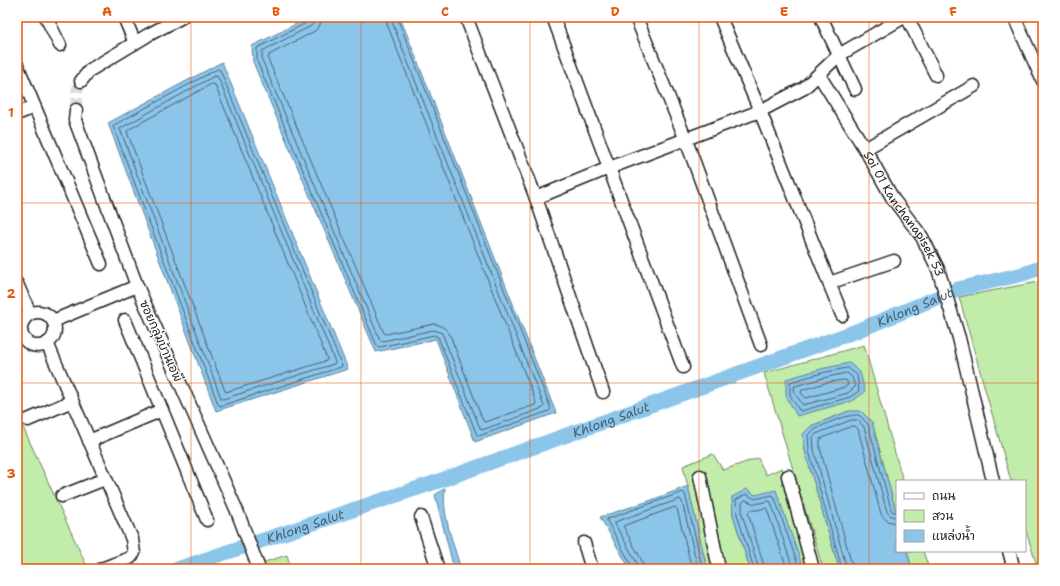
<svg xmlns="http://www.w3.org/2000/svg" width="1060" height="586" viewBox="0 0 1060 586" font-family="'Shantell Sans','Playpen Sans Thai',sans-serif">
  <style>
    .green { fill: #c2eca9; stroke: #6f8462 }
    .water { fill: #8bc5ea; stroke: #5f8198 }
    .lines { fill: none; stroke-linecap: round; stroke-linejoin: round }
    .shore { stroke: #48606e; stroke-width: 1 }
    .canal { stroke: #8bc5ea; stroke-width: 15 }
    .minor-tunnel { stroke: #ddd; stroke-width: 12; stroke-dasharray: 12 6; stroke-linecap: butt }
    .minor-casing { stroke: #1c1c1c; stroke-width: 15 }
    .minor { stroke: #fff; stroke-width: 12 }
    .grid { fill: none; stroke: #e8590c; stroke-width: 1; stroke-opacity: 0.55 }
    .labels { text-anchor: middle; dominant-baseline: central; stroke-width: 3; stroke-linejoin: round; paint-order: stroke }
    .street-label { font-size: 12px; fill: #1c1c1c; stroke: #fff }
    .water-label { font-size: 13px; font-style: italic; fill: #48606e; stroke: #fff }
    .neatline { fill: none; stroke: #e8590c; stroke-width: 1.5 }
    .grid-label { font-size: 13px; text-anchor: middle; font-weight: bold; fill: #e8590c }
  </style>
  <rect width="100%" height="100%" fill="#fff"/>
  <filter id="ink" filterUnits="userSpaceOnUse"><feTurbulence type="fractalNoise" baseFrequency=".025" numOctaves="2"/><feDisplacementMap in="SourceGraphic" scale="8" xChannelSelector="R" yChannelSelector="G"/><feConvolveMatrix kernelMatrix="1 2 1 2 8 2 1 2 1" color-interpolation-filters="sRGB"/></filter>
  <g filter="url(#ink)">
    <!-- green -->
    <path class="green" d="M1043 281V569H1038L1025 528V481H1011L959 297Z
      M864 345 903 481H897V515L872 422 849 411 811 426 803 434 805 451 839 569H823L764 373Z
      M17 414 88 569H20L17 564Z
      M713 454 723 470 758 458 766 475 782 468 807 569H802V565L755 496 732 497 733 515 750 569H707L683 466Z
      M907 551H923L929 569H912Z
      M287 555 291 569H242Z"/>
    <!-- water -->
    <path class="water" d="M310 17H400L556 413 475 442 436 339 376 352 253 62 252 46Z
      M222 62 348 369 216 411 108 123Z
      M849 363 860 372 865 392 852 401 797 416 786 396V379L821 369Z
      M849 411H861L872 422 897 515V551H907L912 569H839L805 451 803 434 811 426Z
      M688 486 707 569H630L600 517 649 501Z
      M445 488C441 512 454 546 461 569H454L435 495Z
      M747 489 755 495 776 490 802 565V569H750L733 515 732 497Z"/>
    <g class="lines">
      <!-- shore -->
      <path class="shore" d="M310 17 308 22 257 48V61L377 346 380 347 434 335 438 337 477 435 479 436 549 411 551 409 397 17
        M315 17V22L311 26 262 51V60L380 340 383 341 433 330 437 331 442 333 480 428 482 430 543 408 544 406 392 22V17
        M322 17 320 25 315 31 269 55 268 59 384 333 386 334 434 324C441 325 446 328 450 335L483 421 485 422 535 405 536 402 387 24 386 17
        M218 69 220 70 342 366 341 367 220 406 218 404 113 126Z
        M215 76 218 77 335 362 334 364 223 399 221 398 120 129Z
        M212 84 215 85 327 359 326 361 226 392 225 391 127 132 128 130Z
        M848 368 857 375 859 391 850 397 801 411 799 410 790 395V382L822 373Z
        M847 373 852 377 855 387 848 393 803 405 795 394 794 387 795 386 823 378Z
        M845 380 847 381 848 385 845 387 806 398 801 393 802 390 825 383Z
        M633 569 632 566 607 521V519L683 492 685 494 703 569
        M638 569 637 563 615 524V522L680 499 682 501 698 569
        M644 569 642 561 623 526 675 507 677 509 692 569
        M754 569 737 514 736 500 746 494 755 499 772 495 774 496 798 565V569
        M759 569 742 514V503L745 500 755 504 769 501 771 502 793 569
        M765 569 748 513 750 510H757L766 508 767 509 787 569
        M842 569 809 451 808 435C817 426 847 414 859 415L868 424 891 509 893 512H897
        M847 569 814 450 813 437 816 434 851 420H858L864 427 887 512 891 516 897 517
        M853 569 820 448V439L852 426H855L858 429 881 514 887 521 897 523"/>
      <!-- canal -->
      <path class="canal" id="s1" d="M177 569 436 482 854 332 958 289 1023 274 1043 267"/>
      <!-- minor-tunnel -->
      <path class="minor-tunnel" d="M76 110 77 91 81 81"/>
      <!-- minor casing -->
      <g class="minor-casing">
        <g id="minor">
          <path d="M46 17 60 45"/>
          <path d="M124 17 135 43"/>
          <path d="M466 17 536 198 603 392"/>
          <path d="M553 17 683 367"/>
          <path d="M636 17 686 140 761 345"/>
          <path d="M720 17 760 111 842 315"/>
          <path d="M821 17 855 89"/>
          <path d="M907 17 936 75"/>
          <path d="M1014 17 1043 81"/>
          <path d="M17 65 101 264"/>
          <path id="s2" d="M819 75 865 149 893 199 922 237 938 269 959 338 993 481"/>
          <path d="M81 81 90 70 148 35 182 17"/>
          <path d="M76 110 75 120 137 286 237 511 259 569"/>
          <path d="M17 114 34 107"/>
          <path d="M865 149 974 86"/>
          <path d="M536 198 609 168 760 111 804 88 839 55 904 17"/>
          <path d="M829 283 894 261"/>
          <path d="M17 284 30 314"/>
          <circle cx="38" cy="329" r="17"/>
          <path d="M125 320 207 520"/>
          <path d="M53 321 137 286"/>
          <path d="M47 343 132 539 134 553 130 558 101 569"/>
          <path d="M28 420 72 401"/>
          <path d="M89 441 162 410"/>
          <path d="M700 476 719 569"/>
          <path d="M788 476 813 569"/>
          <path d="M62 496 105 479"/>
          <path d="M421 517 438 569"/>
          <path d="M584 543 592 569"/>
          <path d="M1009 551 1012 562 1011 569"/>
        </g>
      </g>
      <!-- minor -->
      <use href="#minor" class="minor"/>
    </g>
  </g>
  <!-- grid -->
  <path class="grid" d="M191 17V569M361 17V569M530 17V569M699 17V569M869 17V569M17 203H1043M17 383H1043"/>
  <g class="labels">
    <!-- street labels -->
    <g class="street-label">
      <text stroke="none"><textPath href="#s2" startOffset="163">Soi 01 Kanchanapisek 53</textPath></text>
      <text transform="translate(161 341) rotate(66)">ซอยกลุ่มบ้านเอพี</text>
    </g>
    <!-- water labels -->
    <g class="water-label">
      <text stroke="none"><textPath href="#s1" startOffset="783">Khlong Salut</textPath></text>
      <text stroke="none"><textPath href="#s1" startOffset="459">Khlong Salut</textPath></text>
      <text stroke="none"><textPath href="#s1" startOffset="135">Khlong Salut</textPath></text>
    </g>
  </g>
  <!-- margin -->
  <rect width="1060" height="586" fill="none" stroke="#fff" stroke-width="44"/>
  <!-- legend -->
  <rect x="896" y="480" width="130" height="72" fill="#ffffff" stroke="#a4a4a4"/>
  <rect x="904" y="493" width="20" height="6" fill="#ffffff" stroke="#a4a4a4"/>
  <text x="932" y="500" font-size="12" fill="#1c1c1c">ถนน</text>
  <rect x="904" y="510" width="20" height="12" fill="#c2eca9" stroke="#a4a4a4"/>
  <text x="932" y="520" font-size="12" fill="#1c1c1c">สวน</text>
  <rect x="904" y="530" width="20" height="12" fill="#8bc5ea" stroke="#a4a4a4"/>
  <text x="932" y="540" font-size="12" fill="#1c1c1c">แหล่งน้ำ</text>
  <rect x="22" y="22" width="1016" height="542" class="neatline"/>
  <g class="grid-label">
    <text x="107" y="16">A</text>
    <text x="276" y="16">B</text>
    <text x="445" y="16">C</text>
    <text x="615" y="16">D</text>
    <text x="784" y="16">E</text>
    <text x="953" y="16">F</text>
    <text x="11" y="117">1</text>
    <text x="11" y="298">2</text>
    <text x="11" y="478">3</text>
  </g>
</svg>
